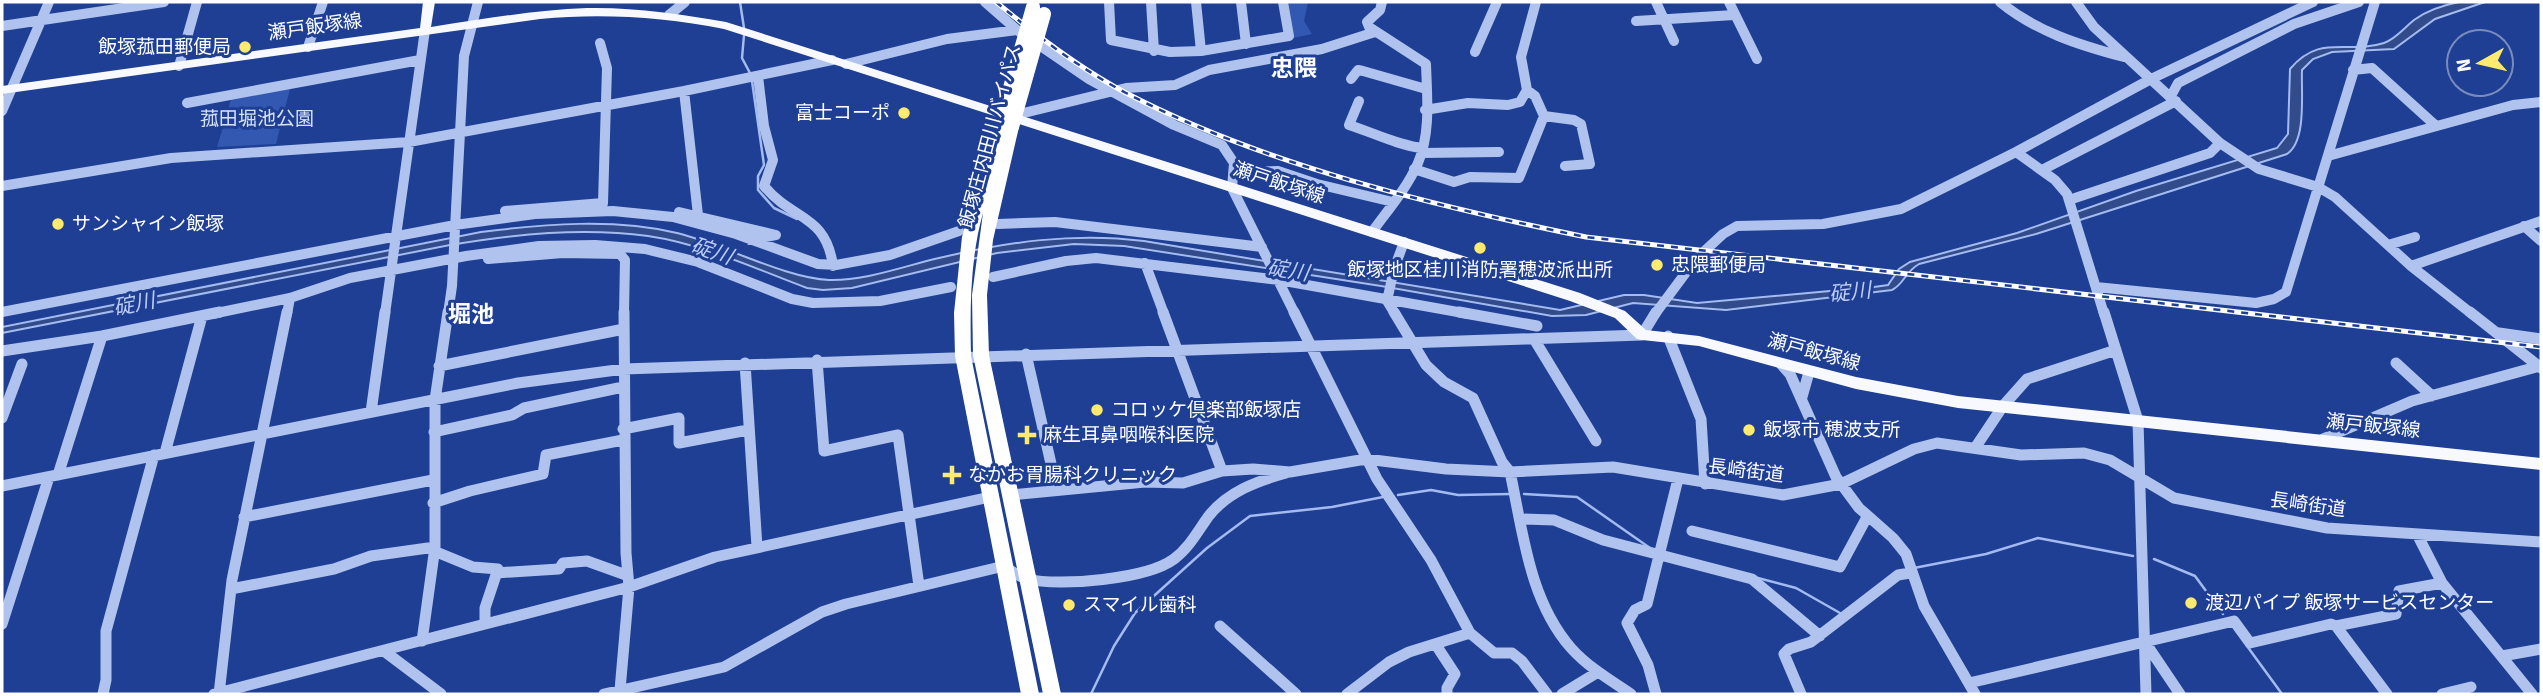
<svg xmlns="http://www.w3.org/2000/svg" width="2543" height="696" viewBox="0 0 2543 696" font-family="Signika,'Noto Sans JP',sans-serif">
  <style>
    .green { fill: #3258b1 }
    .water { fill: #324b8a; stroke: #a3bbf0; stroke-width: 2 }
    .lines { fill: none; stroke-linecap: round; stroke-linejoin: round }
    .stream { stroke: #a3bbf0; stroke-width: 2.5 }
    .minor-far1 { stroke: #b0c3ee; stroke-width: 10 }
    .minor { stroke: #b0c3ee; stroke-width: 11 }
    .major { fill: #f7f9ff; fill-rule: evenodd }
    .highway { fill: #fff; fill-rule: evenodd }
    .rail-casing { stroke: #fff; stroke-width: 5 }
    .rail { stroke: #1e3f93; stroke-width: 2.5; stroke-dasharray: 7; stroke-linecap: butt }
    .highway-bridge { stroke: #fff; stroke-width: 14 }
    .poi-dot { fill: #fdea6f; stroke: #1e3f93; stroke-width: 2.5 }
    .labels { text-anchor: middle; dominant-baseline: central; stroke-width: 6; stroke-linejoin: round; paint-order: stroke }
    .street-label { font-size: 19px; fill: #fff; stroke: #1e3f93 }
    .poi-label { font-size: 19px; fill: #fff; stroke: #1e3f93; text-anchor: start }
    .park-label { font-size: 19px; fill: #d6e1fa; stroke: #1e3f93 }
    .water-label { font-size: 21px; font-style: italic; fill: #bccdf5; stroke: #1e3f93 }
    .quarter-label { font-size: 23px; font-weight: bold; fill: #fff; stroke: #1e3f93 }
  </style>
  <rect width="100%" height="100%" fill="#1e3f93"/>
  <!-- green -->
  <path class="green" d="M1287 2H1308L1304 21 1312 34 1293 38Z
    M291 85 276 144 217 147 232 96Z"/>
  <!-- water -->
  <path class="water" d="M2459 2H2485L2435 19 2394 49 2332 52 2313 59 2302 70C2301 93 2307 141 2287 154L2036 234 1919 264C1905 272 1904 284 1892 290L1726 310 1633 303 1586 315 1552 316 1381 286 1124 246 1074 244 997 253 852 288 823 290 807 288C756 269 703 244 648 236 583 227 515 234 450 245L2 333V327L481 232C545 224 614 218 677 233 723 244 784 278 829 280 865 281 904 266 939 258 1007 242 1074 232 1144 241L1560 310 1624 295H1644L1697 303 1874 287 1888 285 1899 269 1910 262 2017 233 2136 191 2277 148 2288 134 2290 69C2320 33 2347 55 2384 43 2396 39 2404 28 2414 20 2426 11 2444 5 2459 2Z"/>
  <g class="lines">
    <!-- stream -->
    <path class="stream" d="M740 2 744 28
      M744 35 742 58 751 75
      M752 81 764 165 758 176V190L774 208 797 219
      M1524 494 1577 497 1650 548
      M1398 495 1431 490 1458 495 1511 494
      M2154 559 2195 576 2223 614
      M1914 568 1986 554 2038 538 2133 556
      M1758 578 1796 588 1840 613
      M2247 646 2282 694
      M1091 694 1114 646 1135 613 1207 548 1250 516 1332 507 1383 497"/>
    <!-- minor-far1 -->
    <path class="minor-far1" d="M985 2 1017 30 1089 79 1174 125 1222 145 1234 163 1232 188 1295 314
      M1109 2 1111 40 1170 52 1201 51 1289 36 1283 2
      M1151 2 1154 51
      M1196 2 1201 51
      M1241 2 1246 44
      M1656 2 1674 41
      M1729 2 1757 59
      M2000 2C2037 32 2079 45 2124 57
      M669 15 685 2
      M1636 21 1734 15
      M2 26 164 2
      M308 47 323 2
      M1475 52 1497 2
      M846 64 947 39 1017 30
      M179 66 197 2
      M2353 70 2372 68 2435 125
      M758 76 764 126 773 160 764 186C793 221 826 214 833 266
      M1351 79 1358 70 1363 71 1426 89
      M1527 90 1535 96 1544 116 1574 120 1581 124 1590 164 1565 166
      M684 91 698 215
      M2171 96 2178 83 2294 24 2359 2
      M1359 101 1349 125C1374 133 1397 145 1422 148
      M187 103 420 60
      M1425 110 1468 103 1508 105 1520 102 1527 90 1521 57 1536 2
      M2 111 49 2
      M1011 116 1126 88 1175 85 1209 70 1322 49 1375 32
      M2220 143 2259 169 2318 187 2335 197 2411 266 2472 314
      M2016 152 2055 180 2067 194 2104 314
      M1422 153 1499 152
      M2328 156 2513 105 2541 102
      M1414 169 1454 182 1470 177 1519 178 1544 116
      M2042 170 2176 101
      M1235 172 1278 171 1317 184 1393 202
      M2 186 171 158 409 142 684 91 832 60
      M2069 200 2210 153 2220 143 2094 27 2076 2
      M505 211 603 203 607 68 600 43
      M679 212 776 235 750 240
      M998 224 1055 222 1262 247
      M2524 226 2541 241
      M1372 232C1388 210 1407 188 1418 163 1431 133 1427 96 1426 64L1369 27 1367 22 1380 10 1382 2
      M2388 245 2415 237
      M488 259 563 253 620 254 625 260 624 314
      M1145 263 1164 314
      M2411 266 2541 221
      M993 277 1066 261 1096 258 1279 280 1469 314
      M2096 287 2256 303 2274 299 2286 292 2375 2
      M2 312 455 225 535 214 613 211 673 217 736 234 818 264 836 265 890 255 959 231
      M212 314 290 298 350 278 466 256 539 246 595 245 645 249 698 262 792 299 813 303 880 301 951 287
      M287 314 290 298
      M385 314 425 30
      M448 314 452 286 464 56 478 2
      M1395 314 1387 301 1394 269 1404 242
      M1655 314 1696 259 1723 234 1737 226 1823 224 1901 209 2016 152 2151 79 2313 2"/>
    <!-- minor -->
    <path class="minor" d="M1163 312 1222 471
      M1294 312 1377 479 1431 560 1470 633 1494 653H1512L1522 661 1547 694
      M1394 312 1426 365 1444 382 1473 398 1502 462 1510 472C1523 532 1529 600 1571 648 1588 667 1610 680 1631 694
      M1459 312 1537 326
      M2104 312 2138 421 2146 694
      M2470 312 2541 368
      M2499 333 2541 339
      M1668 336 1701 419 1705 484
      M1534 339 1596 441
      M2 351 102 336 220 312
      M1026 354 1057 490
      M817 360 824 451 898 435 919 586
      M745 363 757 547
      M2396 363 2432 396
      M1781 364 1790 374 1836 477 1859 508 1893 538 1906 554 1924 606 1975 694
      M439 366 624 329
      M1802 397 1809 372
      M371 412 385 312
      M2 418 22 364
      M623 429 679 418V443L748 430
      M434 432 512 415 524 408 623 387
      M2323 439 2412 401 2540 366
      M1975 448 2003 406 2027 379 2116 350
      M165 453 202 316
      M58 475 102 336
      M2 486 518 383 624 369 1642 335 1656 312
      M1010 495 1145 482 1183 483 1222 471 1253 469 1290 472 1366 459 1446 469 1510 472 1613 467 1783 495 1841 484 1914 449 1937 443 2021 455 2084 453 2110 460 2174 498 2327 528 2541 542
      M433 503 470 491 543 474 546 455 623 440
      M244 517 433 480
      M1521 519 1554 520 1603 540 1752 579 1820 636
      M1692 531 1840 567 1867 517
      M2417 534 2442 583 2532 694
      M434 551 473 567 498 569 485 608V624
      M496 573 559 569 563 563 587 561 626 575
      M231 589 334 569 371 556 435 547
      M2 624 49 477
      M1220 626 1296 694
      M2336 626 2387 694
      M422 641 435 547V400L448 312
      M2145 642 2180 694
      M1436 645 1455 674 1447 688V694
      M384 651 441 694
      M2502 656 2541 649
      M1969 683 2234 621 2250 643 2331 624 2336 626 2396 614 2399 591 2442 583
      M620 690 629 587 626 553 624 312
      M103 694 106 680V631L154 455
      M214 694 629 587 715 557 990 497
      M219 694 232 580 287 312
      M604 694 724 667 822 612 846 604 1004 566C1011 571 1019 577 1027 579 1060 587 1147 579 1174 559 1189 548 1198 531 1208 517 1227 492 1257 481 1286 473
      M1347 694 1389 662 1409 652 1470 633
      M1562 694 1598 672
      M1656 694 1648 665 1627 623 1635 610 1647 604 1678 479
      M1801 694 1784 654 1789 649 1811 642 1898 575 1910 573
      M2442 694 2471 687"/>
    <!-- major -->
    <path class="major" d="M423 2H435L431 27C483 19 535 10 587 8 634 7 680 14 726 22L1580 293 1625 311 1646 330 1699 336 1856 377 1958 396 2541 458V470L1958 408 1856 389 1699 346 1642 340 1637 339 1615 318 1570 301 724 29C663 17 602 13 540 19L2 94V86L420 28Z"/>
    <!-- highway -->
    <path class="highway" d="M1000 118 1005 120 1006 125 1012 122 1019 127 993 240 987 295 989 355 1061 694H1043L973 355 972 295 983 213C970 259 970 308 971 356L1039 694H1021L955 356 954 313 962 237 993 123Z"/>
    <!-- rail casing -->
    <g class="rail-casing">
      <path id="rail" d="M996 2C1037 36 1079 68 1126 93 1264 165 1434 206 1586 237L2541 347"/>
    </g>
    <!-- rail -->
    <use href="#rail" class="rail"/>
    <!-- highway-bridge -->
    <path class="highway-bridge" d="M1000 123 1033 7
      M1012 127 1044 14"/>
  </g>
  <!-- markers -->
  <g class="poi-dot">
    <circle cx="245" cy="47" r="7"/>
    <circle cx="904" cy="113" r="7"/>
    <circle cx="58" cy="224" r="7"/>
    <circle cx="1480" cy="248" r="7"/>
    <circle cx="1657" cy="265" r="7"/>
    <circle cx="1097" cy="410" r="7"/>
    <circle cx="1749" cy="430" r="7"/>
    <path d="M1023.5 424.5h7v7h7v7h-7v7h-7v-7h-7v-7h7z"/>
    <path d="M948.5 464.5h7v7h7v7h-7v7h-7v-7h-7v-7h7z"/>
    <circle cx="2191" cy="603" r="7"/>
    <circle cx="1069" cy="605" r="7"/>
  </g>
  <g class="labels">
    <!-- street labels -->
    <g class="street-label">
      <text transform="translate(315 27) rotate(-8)">瀬戸飯塚線</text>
      <text transform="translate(990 136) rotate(-75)">飯塚庄内田川バイパス</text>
      <text transform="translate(1279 183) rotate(18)">瀬戸飯塚線</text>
      <text transform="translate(1814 352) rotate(15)">瀬戸飯塚線</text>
      <text transform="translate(2373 426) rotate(6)">瀬戸飯塚線</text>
      <text transform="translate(1746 471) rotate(7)">長崎街道</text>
      <text transform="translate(2308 505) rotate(8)">長崎街道</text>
    </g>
    <!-- poi labels -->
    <g class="poi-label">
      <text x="231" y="47" text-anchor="end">飯塚菰田郵便局</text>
      <text x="890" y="113" text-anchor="end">富士コーポ</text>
      <text x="72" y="224">サンシャイン飯塚</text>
      <text x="1671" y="265">忠隈郵便局</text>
      <text x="1480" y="270" text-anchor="middle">飯塚地区桂川消防署穂波派出所</text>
      <text x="1111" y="410">コロッケ倶楽部飯塚店</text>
      <text x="1763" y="430">飯塚市 穂波支所</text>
      <text x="1043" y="435">麻生耳鼻咽喉科医院</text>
      <text x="968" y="475">なかお胃腸科クリニック</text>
      <text x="2205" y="603">渡辺パイプ 飯塚サービスセンター</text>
      <text x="1083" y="605">スマイル歯科</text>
    </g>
    <!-- park labels -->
    <g class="park-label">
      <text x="257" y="119">菰田堀池公園</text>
    </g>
    <!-- water labels -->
    <g class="water-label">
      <text transform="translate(712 251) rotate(19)">碇川</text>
      <text transform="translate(1288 270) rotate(9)">碇川</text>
      <text transform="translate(1850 292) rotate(-6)">碇川</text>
      <text transform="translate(134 304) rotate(-11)">碇川</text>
    </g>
    <!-- quarter labels -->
    <g class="quarter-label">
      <text x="1294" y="68">忠隈</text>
      <text x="471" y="314">堀池</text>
    </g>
  </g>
  <!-- border -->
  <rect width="2543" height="696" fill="none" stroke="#ffffff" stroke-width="7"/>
  <!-- north arrow -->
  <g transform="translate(2480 63) rotate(262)"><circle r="33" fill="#1e3f93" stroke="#788cbe" stroke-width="2"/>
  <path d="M0-5L12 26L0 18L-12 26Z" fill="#fdea6f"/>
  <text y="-10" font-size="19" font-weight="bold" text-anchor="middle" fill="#ffffff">N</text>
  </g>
</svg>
